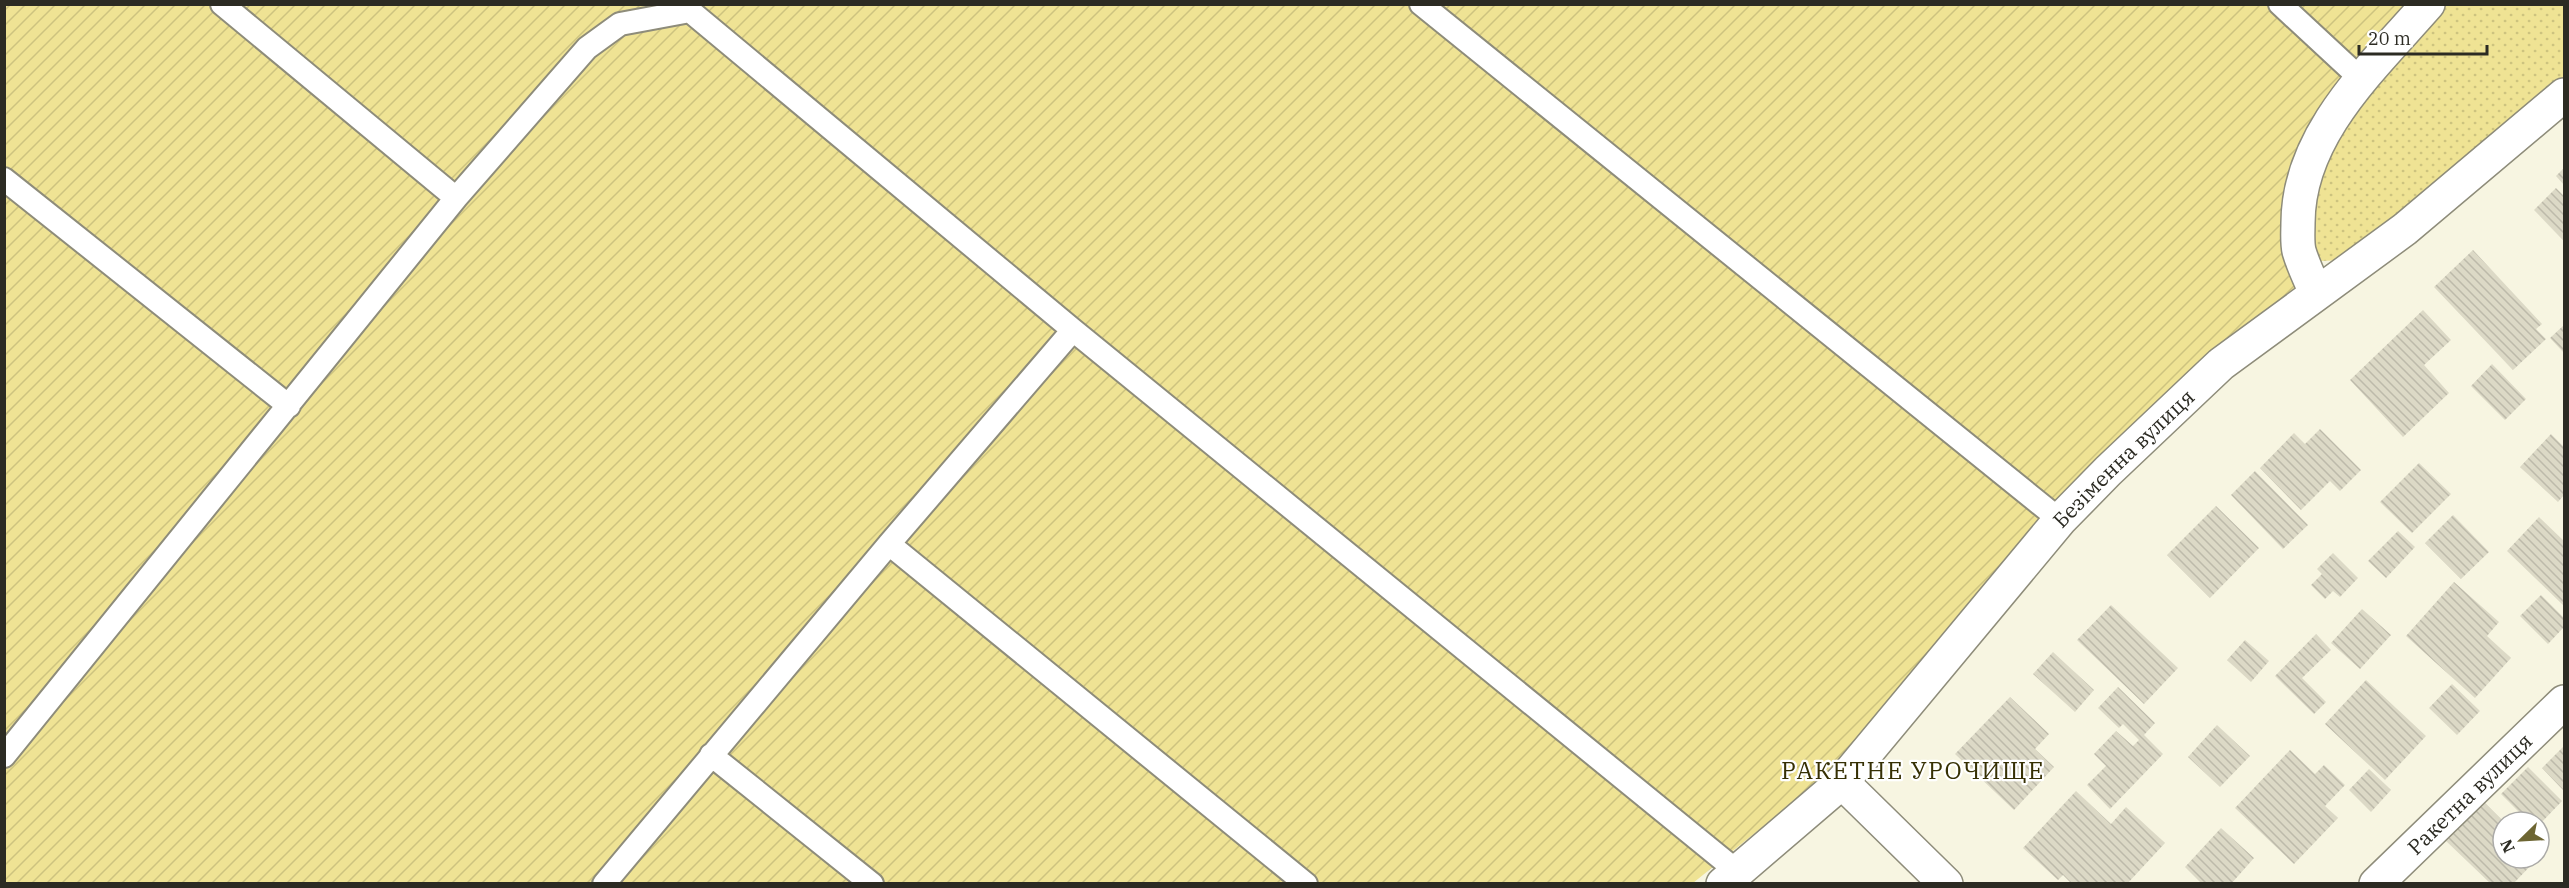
<svg xmlns="http://www.w3.org/2000/svg" width="2569" height="888" viewBox="0 0 2569 888" font-family="'IBM Plex Serif',serif">
  <style>
    .grass { fill: url(#grass-dots) }
    .garden { fill: url(#garden-furrows) }
    .building { fill: url(#building-back-hatch) }
    .lines { fill: none; stroke-linecap: round; stroke-linejoin: round }
    .lane-casing { stroke: #8e8c7a; stroke-width: 26 }
    .street-casing { stroke: #8e8c7a; stroke-width: 36 }
    .lane { stroke: #fff; stroke-width: 22 }
    .street { stroke: #fff; stroke-width: 33 }
    .labels { text-anchor: middle; dominant-baseline: central; stroke-width: 4.5; stroke-linejoin: round; paint-order: stroke }
    .street-label { font-size: 21px; fill: #2c2b23; stroke: #fff }
    .quarter-label { font-size: 24px; letter-spacing: 1.5px; fill: #363004; stroke: #fff }
  </style>
  <defs>
    <pattern id="grass-dots" width="8" height="8" patternUnits="userSpaceOnUse" patternTransform="scale(1.5)"><rect width="8" height="8" fill="#efe394"/><path d="M2 2h.1M6 6h.1" fill="none" stroke="#cdc37f" stroke-width="1.8" stroke-linecap="round"/></pattern>
    <pattern id="garden-furrows" width="10" height="10" patternUnits="userSpaceOnUse" patternTransform="scale(1.5)"><rect width="10" height="10" fill="#efe394"/><path d="M-1 1l2-2M0 10L10 0M9 11l2-2" fill="none" stroke="#cdc37f"/></pattern>
    <pattern id="building-back-hatch" width="6" height="6" patternUnits="userSpaceOnUse" patternTransform="scale(1.5)"><rect width="6" height="6" fill="#dcd9c6"/><path d="M-1 5l2 2M0 0l6 6M5-1l2 2" fill="none" stroke="#bdbaaa"/></pattern>
  </defs>
  <rect width="100%" height="100%" fill="#f7f5e1"/>
  <!-- grass -->
  <path class="grass" d="M2440 5H2564V78L2398 221 2346 260 2320 261 2308 247 2305 212 2330 136Z"/>
  <!-- garden -->
  <path class="garden" d="M5 5H2413L2319 127 2299 290 1829 773 1693 883 5 884Z"/>
  <!-- building -->
  <path class="building" d="M2564 168V185L2556 176Z
    M2556 188 2564 196V241L2534 210Z
    M2473 250 2542 324 2536 329 2546 339 2513 370 2434 287Z
    M2423 310 2451 340 2424 365 2449 393 2403 437 2350 380Z
    M2564 325V353L2550 338Z
    M2492 364 2526 399 2505 420 2471 386Z
    M2320 429 2361 470 2340 491 2330 481 2301 510 2260 468 2294 433 2305 444Z
    M2551 434 2564 447V495L2558 502 2520 467Z
    M2419 463 2451 494 2412 533 2380 502Z
    M2255 471 2308 525 2283 549 2231 495Z
    M2216 506 2259 548 2210 598 2167 555Z
    M2453 515 2489 552 2461 579 2425 543Z
    M2539 517 2564 541V606L2507 551Z
    M2398 531 2415 547 2386 578 2368 561Z
    M2333 553 2358 578 2340 597 2333 591 2325 599 2311 585 2322 574 2317 569Z
    M2454 582 2499 622 2487 636 2511 658 2475 698 2406 636Z
    M2541 595 2564 618V627L2548 644 2520 616Z
    M2111 605 2178 668 2144 704 2077 640Z
    M2362 609 2391 635 2360 669 2331 643Z
    M2316 634 2331 650 2302 678 2326 702 2314 714 2275 676Z
    M2245 640 2269 661 2251 682 2227 660Z
    M2053 652 2094 690 2075 712 2033 674Z
    M2366 680 2426 736 2385 780 2325 724Z
    M2452 684 2480 711 2457 735 2429 708Z
    M2118 687 2155 723 2144 735 2163 754 2110 809 2087 785 2106 766 2094 754 2116 731 2133 746 2139 740 2123 724 2119 728 2098 708Z
    M2010 697 2049 734 2035 749 2054 767 2014 810 1955 754Z
    M2217 725 2250 756 2220 787 2188 757Z
    M2564 746V791L2542 768Z
    M2290 750 2315 774 2324 765 2345 785 2325 806 2338 818 2294 864 2235 808Z
    M2528 767 2562 801 2539 825V822H2529L2501 794Z
    M2369 769 2391 790 2371 812 2349 790Z
    M2076 791 2111 824 2126 807 2165 843 2127 884H2072L2063 875 2058 880 2023 848Z
    M2484 802 2503 821V858H2538L2513 884H2491L2446 841Z
    M2221 828 2254 858 2231 884H2202L2185 867Z"/>
  <g class="lines">
    <!-- lane casing -->
    <g class="lane-casing">
      <path id="lane" d="M222 4 456 198
        M1421 4 2060 520
        M2280 4 2362 80
        M690 11 1073 330 1738 872
        M4 179 289 406
        M889 544 1306 884
        M711 755 872 884
        M4 756 456 198 587 48 620 24 690 11 689 4
        M604 884 889 544 1073 330"/>
    </g>
    <!-- street casing -->
    <g class="street-casing">
      <g id="street">
        <path d="M2316 293C2310 279 2303 265 2299 251 2297 242 2298 232 2298 223 2298 134 2373 67 2428 4"/>
        <path d="M1842 782 1946 884"/>
        <path id="s1" d="M1723 884 1842 782 2060 520 2108 471 2221 364 2405 229 2564 95"/>
        <path id="s2" d="M2376 884 2564 702"/>
      </g>
    </g>
    <!-- lane -->
    <use href="#lane" class="lane"/>
    <!-- street -->
    <use href="#street" class="street"/>
  </g>
  <g class="labels">
    <!-- street labels -->
    <g class="street-label">
      <text stroke="none"><textPath href="#s1" startOffset="586">Безіменна вулиця</textPath></text>
      <text stroke="none"><textPath href="#s2" startOffset="130">Ракетна вулиця</textPath></text>
    </g>
    <!-- quarter labels -->
    <g class="quarter-label">
      <text x="1913" y="770">РАКЕТНЕ УРОЧИЩЕ</text>
    </g>
  </g>
  <!-- border -->
  <rect width="2569" height="888" fill="none" stroke="#2c2b23" stroke-width="12"/>
  <!-- north arrow -->
  <g transform="translate(2521 840) rotate(246)"><circle r="28" fill="#ffffff" stroke="#abaaa7" stroke-width="1.5"/>
  <path d="M0-4.5L10 22L0 15L-10 22Z" fill="#6d6532"/>
  <text y="-9" font-size="16" font-weight="bold" text-anchor="middle" fill="#2c2b23">N</text>
  </g>
  <!-- scale -->
  <path d="M2359 45v9h128v-9" fill="none" stroke="#2c2b23" stroke-width="3"/>
  <text x="2368" y="45" font-size="18" fill="#2c2b23" stroke="#ffffff" stroke-width="4.5" paint-order="stroke">20 m</text>
</svg>
